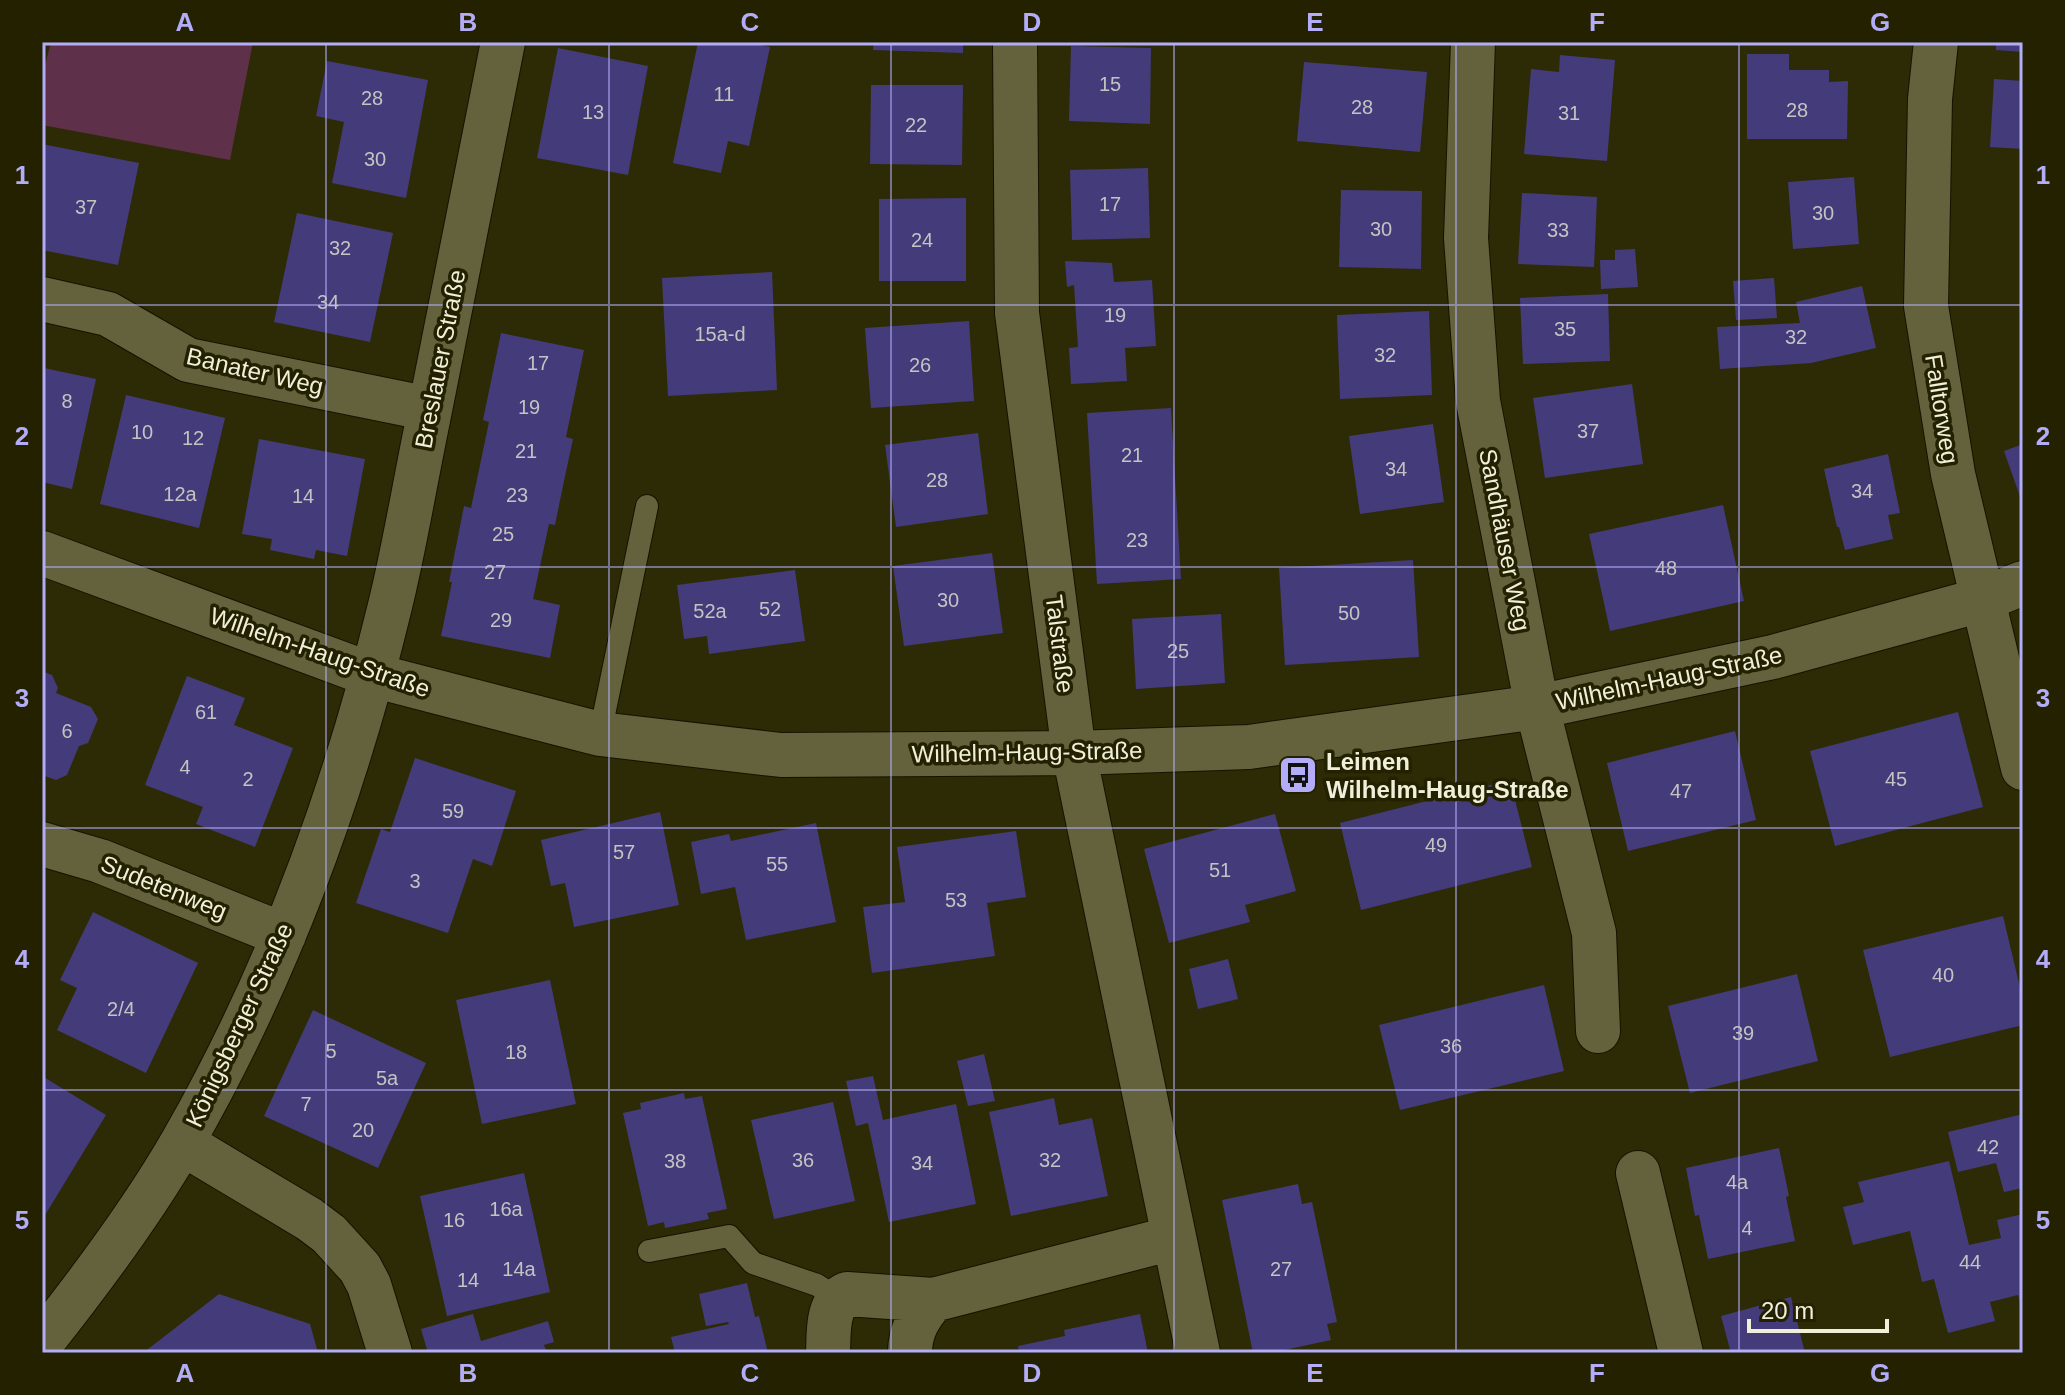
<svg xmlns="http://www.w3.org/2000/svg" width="2065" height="1395" viewBox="0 0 2065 1395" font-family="Arial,sans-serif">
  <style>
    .green { fill: #5e3049 }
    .building { fill: #443b7a }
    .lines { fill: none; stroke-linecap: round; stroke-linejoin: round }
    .lane-casing { stroke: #151300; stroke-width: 24 }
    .street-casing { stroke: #151300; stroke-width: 46 }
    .lane { stroke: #63623d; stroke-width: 22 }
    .street { stroke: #63623d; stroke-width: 44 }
    .grid { fill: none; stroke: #b3adf9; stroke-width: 2; stroke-opacity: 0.55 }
    .labels { text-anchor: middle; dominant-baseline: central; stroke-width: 7; stroke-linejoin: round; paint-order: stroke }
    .number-label { font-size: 20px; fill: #c4c2c2 }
    .street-label { font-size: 24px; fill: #efefda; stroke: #232100 }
    .poi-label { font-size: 24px; font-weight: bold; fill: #efefda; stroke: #232100; text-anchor: start }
    .neatline { fill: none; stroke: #b3adf9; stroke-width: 3 }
    .grid-label { font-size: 26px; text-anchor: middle; font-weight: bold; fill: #b3adf9 }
  </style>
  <rect width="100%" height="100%" fill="#2d2b05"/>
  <!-- green -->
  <path class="green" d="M51 42H253L230 160 42 125V77Z"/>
  <!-- building -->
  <path class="building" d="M698 42H745L770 47 749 146 728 141 721 173 673 163Z
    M874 42H963V53L873 50Z
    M1996 42H2023V52L1996 50Z
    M1071 46 1151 48 1150 124 1069 121Z
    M558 48 648 66 628 175 537 158Z
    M1747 54H1789V70H1829V82L1848 81 1847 139H1747Z
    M1560 55 1615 60 1607 161 1524 154 1531 69 1559 72Z
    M327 61 428 80 406 198 332 183 344 122 316 116Z
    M1304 62 1427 72 1420 152 1297 141Z
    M1994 79 2023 81V149L1990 147Z
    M871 85H963L962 165 870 164Z
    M42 144 139 163 118 265 42 250Z
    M1148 168 1150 238 1072 240 1070 170Z
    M1854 177 1859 244 1793 249 1788 182Z
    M1341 190 1422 191 1421 269 1339 267Z
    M1522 193 1597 197 1594 267 1518 264Z
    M966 198V281H879V199Z
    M297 213 393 233 370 342 274 322Z
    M1635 249 1638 287 1601 289 1600 260H1615V250Z
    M1065 261 1112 263 1114 282 1152 280 1156 346 1125 348 1127 381 1071 384 1069 348 1078 347 1074 285 1067 287Z
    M772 272 777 390 668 396 662 278Z
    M1774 278 1777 318 1736 320 1733 281Z
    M1862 286 1876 348 1811 363 1720 369 1717 327 1800 323 1796 302Z
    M1608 294 1610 361 1523 364 1520 298Z
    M1429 311 1432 395 1340 399 1337 315Z
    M969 321 974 401 871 408 865 328Z
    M501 333 584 350 566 437 573 439 564 481 555 525 549 524 533 599 560 605 550 658 441 636 452 582H449L464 506 471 508 489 422 483 420Z
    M42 363 45 364 44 368 96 379 72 489 42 482Z
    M1632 384 1643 464 1545 478 1533 398Z
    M126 395 225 418 199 528 100 504Z
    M1171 408 1181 579 1097 584 1087 413Z
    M1433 424 1444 502 1360 514 1349 436Z
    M978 433 988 514 896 527 885 445Z
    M259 439 365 459 347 556 316 550 314 559 270 550 272 539 242 534Z
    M2023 444V505L2004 451Z
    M1888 454 1900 513 1888 515 1893 539 1845 550 1839 527H1837L1824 469Z
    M1723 505 1744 601 1610 631 1589 534Z
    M992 553 1003 633 904 646 893 566Z
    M1413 560 1419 657 1285 665 1279 568Z
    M795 570 805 641 709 654 707 636 684 639 677 585Z
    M1221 614 1225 683 1136 689 1132 619Z
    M42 671 52 675 58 688 56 693 91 707 98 719 88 743 79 746 67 775 56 780 42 775Z
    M187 676 245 698 234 725 293 748 255 847 196 824 203 807 145 785Z
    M1958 712 1983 807 1835 846 1810 751Z
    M1735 731 1756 820 1628 851 1607 763Z
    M415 758 516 791 492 866 473 859 448 933 356 903 381 829 390 832Z
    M1510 780 1532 867 1361 910 1340 823Z
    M660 812 679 905 574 927 565 883 551 886 541 840Z
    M1275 814 1296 891 1245 905 1250 922 1169 943 1144 849Z
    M816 823 836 922 746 940 735 887 701 894 691 842 729 834 731 841Z
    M1016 831 1026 897 987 903 995 956 872 973 863 907 905 902 897 847Z
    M93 912 198 963 146 1073 57 1030 77 988 60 980Z
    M2003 916 2023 1000V1025L1890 1057 1863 950Z
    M1228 959 1238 999 1198 1009 1189 969Z
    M1797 974 1818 1061 1690 1093 1668 1006Z
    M550 980 576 1104 482 1124 456 1000Z
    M1544 985 1564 1071 1400 1110 1379 1025Z
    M313 1010 426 1063 378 1168 264 1116Z
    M984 1054 995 1101 968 1106 957 1061Z
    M42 1076 106 1115 42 1220Z
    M873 1076 883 1120 956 1104 976 1204 889 1222 868 1123 856 1126 846 1081Z
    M684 1093 685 1099 702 1096 727 1209 707 1213 709 1219 665 1228 664 1222 648 1226 623 1113 641 1109 640 1103Z
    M1054 1098 1059 1125 1092 1118 1108 1196 1011 1216 989 1112Z
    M833 1102 855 1201 774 1219 751 1120Z
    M2023 1114V1188L2004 1192 1996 1163 1958 1172 1948 1132Z
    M1779 1148 1789 1196 1786 1197 1795 1241 1708 1259 1699 1215 1695 1216 1686 1168Z
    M1949 1161 1969 1245 2001 1238 1997 1220 2023 1214V1310L2018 1295 1990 1302 1995 1321 1948 1333 1934 1279 1922 1282 1910 1231 1853 1245 1843 1207 1864 1202 1858 1182Z
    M524 1173 550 1292 447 1316 420 1196Z
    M1298 1184 1302 1204 1312 1202 1337 1322 1327 1324 1331 1340 1270 1353H1253L1222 1200Z
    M747 1283 755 1317 759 1316 768 1353H675L671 1337 729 1324 728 1322 706 1326 699 1294Z
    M219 1294 310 1324 318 1353H143Z
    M1791 1297 1805 1353H1731L1721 1316Z
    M473 1314 481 1341 548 1321 554 1342 544 1345 547 1353H428L421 1329Z
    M1140 1314 1148 1353H1019L1018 1346 1065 1336 1064 1330Z"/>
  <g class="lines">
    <!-- lane casing -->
    <g class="lane-casing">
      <path id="lane" d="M600 734 647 506
        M649 1251 729 1236 753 1263 817 1285 839 1299"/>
    </g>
    <!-- street casing -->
    <g class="street-casing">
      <path id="street" d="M1015 42 1017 313 1074 753 1198 1353
        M1473 42 1466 238 1478 401 1537 707 1594 933 1598 1031
        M1936 42 1930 99 1926 306 1953 474 2023 768
        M42 299 108 314 188 360 430 409
        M42 553 372 675 600 734 781 755 1074 753 1249 747 1537 707 1773 657 1981 600 2023 583
        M42 844 100 861 284 935
        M182 1143 309 1219 329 1234 360 1268 369 1285 390 1353
        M1638 1173 1681 1353
        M42 1342C92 1279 143 1211 183 1141 278 975 345 791 390 606 405 545 415 482 428 420 453 294 478 168 503 42
        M828 1353C829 1334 826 1303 847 1294L933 1300 1173 1238
        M910 1353C910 1331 919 1316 933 1300"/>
    </g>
    <!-- lane -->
    <use href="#lane" class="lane"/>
    <!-- street -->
    <use href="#street" class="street"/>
  </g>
  <!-- grid -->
  <path class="grid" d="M326 42V1353M609 42V1353M891 42V1353M1174 42V1353M1456 42V1353M1739 42V1353M42 305H2023M42 567H2023M42 828H2023M42 1090H2023"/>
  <!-- icons -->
  <defs>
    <g id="bus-square" transform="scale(2)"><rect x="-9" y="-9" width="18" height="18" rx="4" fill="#b3adf9" stroke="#232100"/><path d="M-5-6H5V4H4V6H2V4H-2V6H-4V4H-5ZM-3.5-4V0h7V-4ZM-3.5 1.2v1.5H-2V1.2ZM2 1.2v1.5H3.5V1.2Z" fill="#111"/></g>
  </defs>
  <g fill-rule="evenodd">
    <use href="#bus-square" x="1298" y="775"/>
  </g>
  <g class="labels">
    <!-- number labels -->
    <g class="number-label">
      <text x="1110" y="84">15</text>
      <text x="724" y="94">11</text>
      <text x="372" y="98">28</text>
      <text x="1362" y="107">28</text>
      <text x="1797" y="110">28</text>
      <text x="593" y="112">13</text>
      <text x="1569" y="113">31</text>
      <text x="916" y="125">22</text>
      <text x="375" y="159">30</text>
      <text x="1110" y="204">17</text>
      <text x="86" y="207">37</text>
      <text x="1823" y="213">30</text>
      <text x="1381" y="229">30</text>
      <text x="1558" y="230">33</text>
      <text x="922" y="240">24</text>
      <text x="340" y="248">32</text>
      <text x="328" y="302">34</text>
      <text x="1115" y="315">19</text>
      <text x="1565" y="329">35</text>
      <text x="720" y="334">15a-d</text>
      <text x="1796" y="337">32</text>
      <text x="1385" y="355">32</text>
      <text x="538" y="363">17</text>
      <text x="920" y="365">26</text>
      <text x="67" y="401">8</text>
      <text x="529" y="407">19</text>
      <text x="1588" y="431">37</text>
      <text x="142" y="432">10</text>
      <text x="193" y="438">12</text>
      <text x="526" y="451">21</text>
      <text x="1132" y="455">21</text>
      <text x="1396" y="469">34</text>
      <text x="937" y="480">28</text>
      <text x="1862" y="491">34</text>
      <text x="180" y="494">12a</text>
      <text x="517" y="495">23</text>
      <text x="303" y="496">14</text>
      <text x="503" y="534">25</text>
      <text x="1137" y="540">23</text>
      <text x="1666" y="568">48</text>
      <text x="495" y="572">27</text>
      <text x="948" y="600">30</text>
      <text x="770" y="609">52</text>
      <text x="710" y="611">52a</text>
      <text x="1349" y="613">50</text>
      <text x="501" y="620">29</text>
      <text x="1178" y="651">25</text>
      <text x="206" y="712">61</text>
      <text x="67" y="731">6</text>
      <text x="185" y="767">4</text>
      <text x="248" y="779">2</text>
      <text x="1896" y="779">45</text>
      <text x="1681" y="791">47</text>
      <text x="453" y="811">59</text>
      <text x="1436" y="845">49</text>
      <text x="624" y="852">57</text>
      <text x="777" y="864">55</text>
      <text x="1220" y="870">51</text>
      <text x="415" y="881">3</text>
      <text x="956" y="900">53</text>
      <text x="1943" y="975">40</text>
      <text x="121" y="1009">2/4</text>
      <text x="1743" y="1033">39</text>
      <text x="1451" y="1046">36</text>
      <text x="331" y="1051">5</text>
      <text x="516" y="1052">18</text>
      <text x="387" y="1078">5a</text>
      <text x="306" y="1104">7</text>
      <text x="363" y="1130">20</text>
      <text x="1988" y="1147">42</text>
      <text x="803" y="1160">36</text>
      <text x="1050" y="1160">32</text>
      <text x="675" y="1161">38</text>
      <text x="922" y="1163">34</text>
      <text x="1737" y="1182">4a</text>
      <text x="506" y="1209">16a</text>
      <text x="454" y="1220">16</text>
      <text x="1747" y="1228">4</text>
      <text x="1970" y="1262">44</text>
      <text x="519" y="1269">14a</text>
      <text x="1281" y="1269">27</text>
      <text x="468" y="1280">14</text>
    </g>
    <!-- street labels -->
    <g class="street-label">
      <text transform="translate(440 359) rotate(-79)">Breslauer Straße</text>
      <text transform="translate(255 371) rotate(13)">Banater Weg</text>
      <text transform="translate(1942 409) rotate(81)">Falltorweg</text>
      <text transform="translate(1505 540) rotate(79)">Sandhäuser Weg</text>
      <text transform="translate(1060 644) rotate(83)">Talstraße</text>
      <text transform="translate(320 652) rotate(19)">Wilhelm-Haug-Straße</text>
      <text transform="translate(1669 678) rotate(-12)">Wilhelm-Haug-Straße</text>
      <text transform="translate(1027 752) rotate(-1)">Wilhelm-Haug-Straße</text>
      <text transform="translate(164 887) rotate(22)">Sudetenweg</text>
      <text transform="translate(239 1025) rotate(-65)">Königsberger Straße</text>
    </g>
    <!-- poi labels -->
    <g class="poi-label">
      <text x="1326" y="761">Leimen<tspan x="1326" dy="28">Wilhelm-Haug-Straße</tspan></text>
    </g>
  </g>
  <!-- border -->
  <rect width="2065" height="1395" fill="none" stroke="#232100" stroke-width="88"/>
  <!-- scale -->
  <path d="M1749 1319v12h138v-12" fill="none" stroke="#efefda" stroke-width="4"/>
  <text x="1761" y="1319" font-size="24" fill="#efefda" stroke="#232100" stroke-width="6" paint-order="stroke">20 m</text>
  <rect x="44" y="44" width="1977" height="1307" class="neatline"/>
  <g class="grid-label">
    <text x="185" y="31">A</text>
    <text x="468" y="31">B</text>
    <text x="750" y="31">C</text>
    <text x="1032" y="31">D</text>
    <text x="1315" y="31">E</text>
    <text x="1597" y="31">F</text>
    <text x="1880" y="31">G</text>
    <text x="22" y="184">1</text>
    <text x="2043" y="184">1</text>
    <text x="22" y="445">2</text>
    <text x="2043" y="445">2</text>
    <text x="22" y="707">3</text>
    <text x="2043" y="707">3</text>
    <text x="22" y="968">4</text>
    <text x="2043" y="968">4</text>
    <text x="22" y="1229">5</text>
    <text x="2043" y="1229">5</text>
    <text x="185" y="1382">A</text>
    <text x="468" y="1382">B</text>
    <text x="750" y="1382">C</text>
    <text x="1032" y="1382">D</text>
    <text x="1315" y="1382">E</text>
    <text x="1597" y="1382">F</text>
    <text x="1880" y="1382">G</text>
  </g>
</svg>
